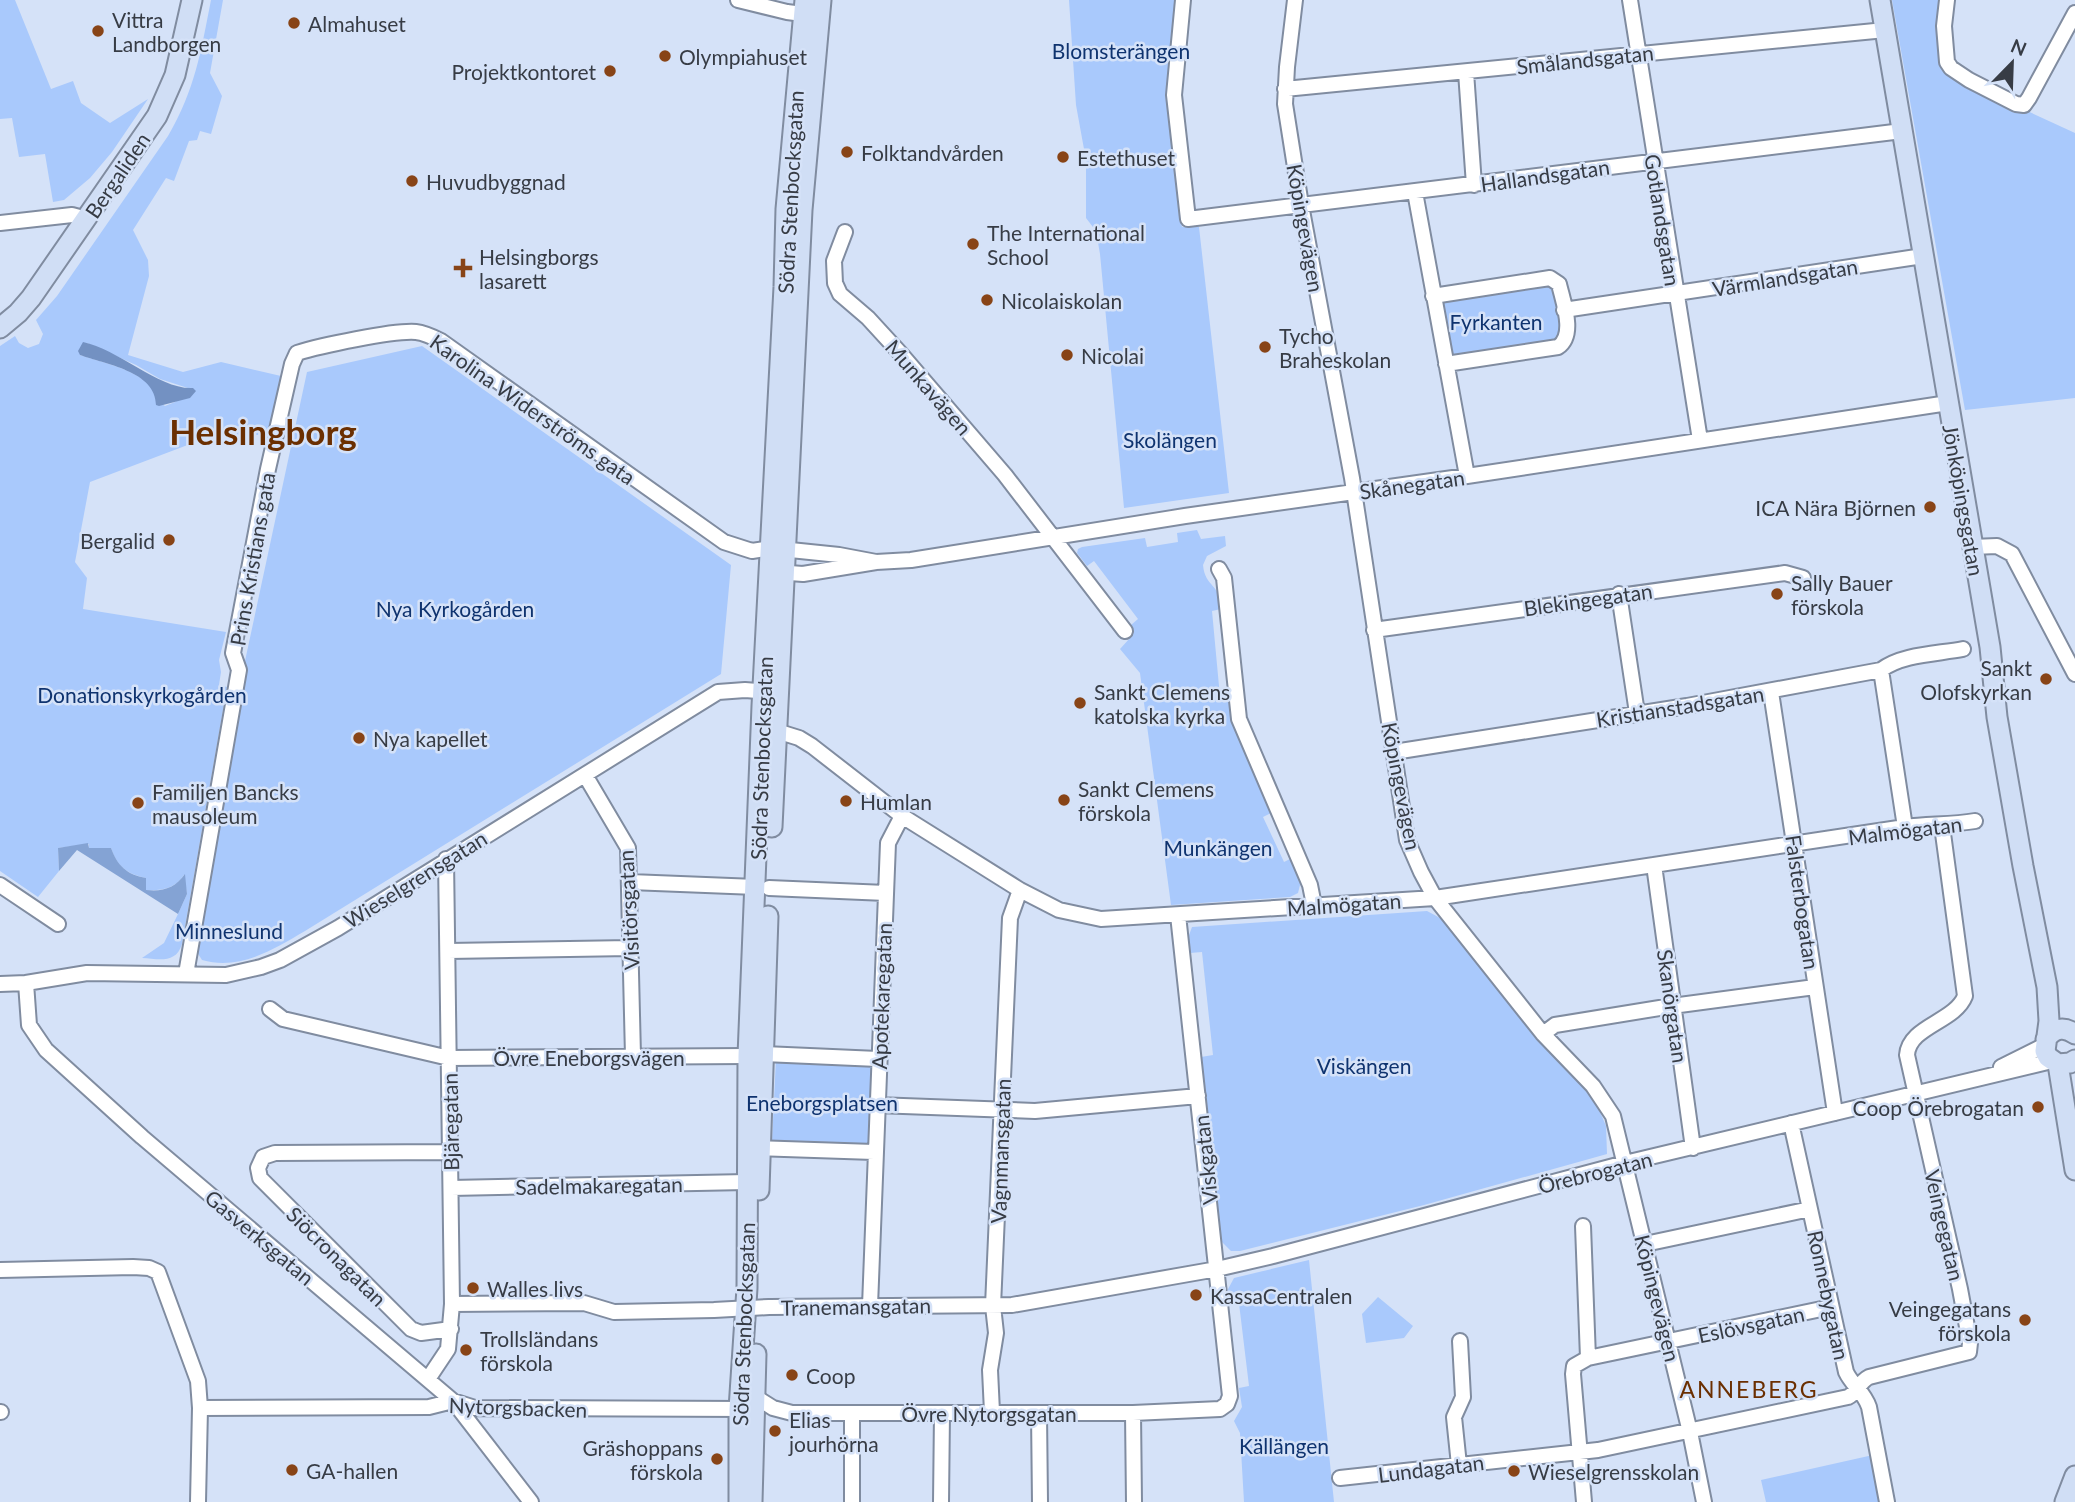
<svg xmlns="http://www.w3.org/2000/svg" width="2075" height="1502" viewBox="0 0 2075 1502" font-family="Lato,sans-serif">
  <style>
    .green { fill: #a9c9fc; fill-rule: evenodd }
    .forest { fill: #84a3d4 }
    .water { fill: #7391c2 }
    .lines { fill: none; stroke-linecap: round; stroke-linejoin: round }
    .street-casing { stroke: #808ca0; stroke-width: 18 }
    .secondary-casing { stroke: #808ca0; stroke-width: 23 }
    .street { stroke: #fff; stroke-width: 14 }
    .secondary { stroke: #d0def5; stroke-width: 19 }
    .poi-dot { fill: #884417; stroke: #d5e2f8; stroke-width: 2.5 }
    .labels { text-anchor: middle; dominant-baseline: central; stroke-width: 5; stroke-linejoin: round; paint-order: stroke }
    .poi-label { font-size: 21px; fill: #373c45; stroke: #d5e2f8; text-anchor: start }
    .park-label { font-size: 21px; fill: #0f336f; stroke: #d5e2f8 }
    .street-label { font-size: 21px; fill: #373c45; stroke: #d5e2f8 }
    .neighbourhood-label { font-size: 23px; letter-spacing: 2px; fill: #6b2f01; stroke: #d5e2f8 }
    .town-label { font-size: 35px; font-weight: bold; fill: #6b2f01; stroke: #d5e2f8 }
  </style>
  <rect width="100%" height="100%" fill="#d5e2f8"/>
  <!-- green -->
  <path class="green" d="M0 0H15L51 89 73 81 81 103 110 123 148 99 112 152 90 178 64 200 53 202 45 154 19 157 12 118 0 119Z
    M211 0H223L210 73 222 96 211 134 200 131 197 140 189 141 174 181 166 178 133 230 148 260 149 276 128 355 183 372 221 362 281 376 268 435H214L90 482 75 562 87 578 83 609 226 632 219 660 221 672 219 685 227 687 182 944C176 964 159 959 142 958L164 943 178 914 187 894 184 875C175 889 161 891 145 890L146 878C127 874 117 866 111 848H89V844L58 848 59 871 38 897 0 871V346L15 336 19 343 28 348 39 344 43 334 36 320 57 296 168 136C195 90 201 51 211 0ZM87 343 136 365 160 379 191 389 175 402 165 406C153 398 158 392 149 384 129 367 103 363 80 355Z
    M1069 0H1178L1167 95 1182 227H1199L1229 493 1124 508 1100 254 1096 231 1086 218V160L1076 105Z
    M1892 0H1956L1939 7 1938 27 1945 73 2075 133V398L1965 410Z
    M1547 283 1555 287 1562 332 1557 341 1458 358 1449 353 1439 305 1445 299Z
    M422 346 731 565 721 674 305 931C274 949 240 971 202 960L195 949 245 661 307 372Z
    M1197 530 1201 539 1225 536 1226 546 1207 556 1203 565C1205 588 1221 583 1221 609L1212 611 1220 697H1229L1238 736 1271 813 1263 817 1284 862 1292 858 1301 881 1298 893 1290 897 1171 905 1140 673 1120 649 1130 638 1131 625 1138 619 1094 561 1087 566 1077 553 1078 549 1082 547 1145 538 1147 547 1178 542 1177 533Z
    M1427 911 1442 919 1493 984 1595 1100 1606 1126 1607 1154 1424 1205 1240 1251H1231L1220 1240 1201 1057 1213 1055 1202 952 1190 953 1188 938 1192 927Z
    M776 1059 873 1063 869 1145 772 1141Z
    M1309 1260 1334 1502H1244L1240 1433 1234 1421 1242 1407 1239 1388 1249 1386 1238 1295 1228 1296 1227 1291 1234 1278Z
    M1378 1297 1413 1326 1404 1338 1366 1343 1362 1314Z
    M1873 1455 1881 1502H1766L1761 1480Z"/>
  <!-- forest -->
  <path class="forest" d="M88 843 89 848H111C117 865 127 875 146 878V890C163 892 175 888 185 874L187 894 178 914 77 850 59 871 58 848Z"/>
  <!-- water -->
  <path class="water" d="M83 342C118 349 160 390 193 388L196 391 190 398 159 406 156 405C156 371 104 364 80 355L78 351Z"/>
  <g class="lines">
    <!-- street casing -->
    <g class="street-casing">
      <path id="street" d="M738 0 787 12 811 15
        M1183 0 1174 95 1188 219 1902 131
        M1295 0 1287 67 1285 104 1301 205 1352 478 1407 840 1421 872 1435 898 1543 1034 1593 1086 1613 1116 1690 1432 1704 1502
        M1630 0 1700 440
        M1947 0 1944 26 1947 62 1951 68 1969 80 2016 104 2024 105 2029 98 2075 13
        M1466 72 1474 185
        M1285 89 1885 30
        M1415 192 1467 476
        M0 223 72 215 87 219
        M845 232 834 261 835 283 840 294 868 318 901 354 1005 475 1125 631
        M1433 296 1550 278 1559 284C1563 302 1576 335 1558 347L1446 364
        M1564 310 1923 256
        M1972 547 1997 546 2012 554 2075 674
        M1219 569 1224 578 1239 719 1310 885 1314 905
        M776 572 803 574 876 562 911 560 1185 516 1467 476 1948 403
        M1619 594 1637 713
        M1374 630 1785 573 1803 578
        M1881 670 1905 827
        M1771 692 1835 1113
        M770 729 799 738 812 746 902 816 1020 890 1059 910 1101 919 1435 898 1905 827C1929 824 1952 825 1975 821
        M1394 752 1687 706 1881 670C1902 654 1937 654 1963 649
        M585 775 628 848 633 1056
        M1654 865 1693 1148
        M630 882 756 887
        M0 885 58 924
        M769 888 886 893
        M448 951 630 948
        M186 974 239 670 233 653 268 469 292 364 297 353C319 346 394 330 416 332 425 333 433 337 441 341L724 542 752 551 771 548 839 555 876 562
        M26 983 87 973 226 975 261 967 280 960 338 928 718 692 745 690 771 692
        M0 984 26 983 29 1025 46 1050 142 1137 453 1401 531 1502
        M270 1009 283 1019 449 1058 748 1056
        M1543 1034 1555 1025 1672 1006 1815 987
        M764 1054 878 1059
        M2001 1067 2045 1045
        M876 1105 1035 1111 1198 1096
        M1791 1123 1846 1372C1852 1385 1864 1392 1869 1407L1887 1502
        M751 1148 874 1152
        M450 1152 275 1153 263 1157 258 1168 260 1178 411 1329 421 1333 451 1329
        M451 1188 747 1182
        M1583 1226 1588 1358 1574 1366 1573 1374 1584 1502
        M1645 1244 1810 1209
        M0 1270 133 1267 149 1268 158 1272 198 1381 200 1408 198 1502
        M452 1304 584 1303 614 1312 714 1310 769 1307 1012 1305 1217 1269 1273 1256 1625 1163 2052 1061
        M870 1306 888 843 902 816
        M1588 1358 1831 1307
        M428 1379 448 1349 452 1304 446 859
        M754 1396 773 1408 792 1413H1133L1220 1409 1227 1404 1230 1396 1178 915
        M200 1408 429 1407 453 1401 475 1408 748 1409
        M0 1412H1
        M992 1412 990 1370 996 1333 993 1306 1010 918 1020 890
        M852 1413V1502
        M1039 1413 1040 1502
        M1133 1413 1134 1502
        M1459 1465 1454 1417 1463 1397 1460 1341
        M1340 1478 1598 1450 1848 1397C1857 1393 1859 1382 1869 1377L1969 1352 1970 1343 1960 1289 1907 1055C1909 1026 1955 1022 1965 996L1942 826
        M941 1502 942 1413"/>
    </g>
    <!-- secondary casing -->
    <g class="secondary-casing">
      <path id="secondary" d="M1880 0 1990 647 1997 717 2023 866 2047 987 2049 1021 2045 1051 2048 1057 2058 1064 2070 1063 2075 1060
        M0 328 18 313 31 298 157 116 175 75 192 0
        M772 827 802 210 821 0
        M2046 1039C2054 1028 2064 1026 2075 1034
        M2058 1064 2075 1170
        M759 1190 768 916
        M739 1502V1409L747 1288 748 1056 762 706 784 287 786 209 805 0
        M752 1502 756 1354
        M2065 1502 2075 1476"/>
    </g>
    <!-- street -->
    <use href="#street" class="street"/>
    <!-- secondary -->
    <use href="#secondary" class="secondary"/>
  </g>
  <!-- markers -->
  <g class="poi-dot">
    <circle cx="294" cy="23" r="7"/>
    <circle cx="98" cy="31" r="7"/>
    <circle cx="665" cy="56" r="7"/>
    <circle cx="610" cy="71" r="7"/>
    <circle cx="847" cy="152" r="7"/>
    <circle cx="1063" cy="157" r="7"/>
    <circle cx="412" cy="181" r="7"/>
    <circle cx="973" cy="244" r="7"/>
    <path d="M459.5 257.5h7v7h7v7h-7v7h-7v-7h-7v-7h7z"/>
    <circle cx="987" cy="300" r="7"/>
    <circle cx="1265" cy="347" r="7"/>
    <circle cx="1067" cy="355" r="7"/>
    <circle cx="1930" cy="507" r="7"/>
    <circle cx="169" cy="540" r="7"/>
    <circle cx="1777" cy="594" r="7"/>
    <circle cx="2046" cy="679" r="7"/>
    <circle cx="1080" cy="703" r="7"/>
    <circle cx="359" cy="738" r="7"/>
    <circle cx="1064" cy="800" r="7"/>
    <circle cx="846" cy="801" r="7"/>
    <circle cx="138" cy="803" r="7"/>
    <circle cx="2038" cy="1107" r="7"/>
    <circle cx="473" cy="1288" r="7"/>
    <circle cx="1196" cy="1295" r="7"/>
    <circle cx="2025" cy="1320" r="7"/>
    <circle cx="466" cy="1350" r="7"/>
    <circle cx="792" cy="1375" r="7"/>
    <circle cx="775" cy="1431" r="7"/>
    <circle cx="717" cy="1459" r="7"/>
    <circle cx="292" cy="1470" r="7"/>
    <circle cx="1514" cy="1471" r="7"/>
  </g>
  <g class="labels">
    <!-- poi labels -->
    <g class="poi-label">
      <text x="112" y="19">Vittra<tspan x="112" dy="24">Landborgen</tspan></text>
      <text x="308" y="23">Almahuset</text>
      <text x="679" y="56">Olympiahuset</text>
      <text x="596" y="71" text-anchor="end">Projektkontoret</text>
      <text x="861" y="152">Folktandvården</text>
      <text x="1077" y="157">Estethuset</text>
      <text x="426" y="181">Huvudbyggnad</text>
      <text x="987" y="232">The International<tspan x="987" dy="24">School</tspan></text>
      <text x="479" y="256">Helsingborgs<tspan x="479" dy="24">lasarett</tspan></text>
      <text x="1001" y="300">Nicolaiskolan</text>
      <text x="1279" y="335">Tycho<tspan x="1279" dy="24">Braheskolan</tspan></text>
      <text x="1081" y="355">Nicolai</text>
      <text x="1916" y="507" text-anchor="end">ICA Nära Björnen</text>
      <text x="155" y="540" text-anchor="end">Bergalid</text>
      <text x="1791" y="582">Sally Bauer<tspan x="1791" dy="24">förskola</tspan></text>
      <text x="2032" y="667" text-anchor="end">Sankt<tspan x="2032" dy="24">Olofskyrkan</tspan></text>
      <text x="1094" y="691">Sankt Clemens<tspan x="1094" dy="24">katolska kyrka</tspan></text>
      <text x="373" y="738">Nya kapellet</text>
      <text x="1078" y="788">Sankt Clemens<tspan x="1078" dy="24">förskola</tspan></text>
      <text x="152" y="791">Familjen Bancks<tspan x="152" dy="24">mausoleum</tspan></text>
      <text x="860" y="801">Humlan</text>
      <text x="2024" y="1107" text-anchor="end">Coop Örebrogatan</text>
      <text x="487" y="1288">Walles livs</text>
      <text x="1210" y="1295">KassaCentralen</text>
      <text x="2011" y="1308" text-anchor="end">Veingegatans<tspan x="2011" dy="24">förskola</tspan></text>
      <text x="480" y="1338">Trollsländans<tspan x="480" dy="24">förskola</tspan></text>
      <text x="806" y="1375">Coop</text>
      <text x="789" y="1419">Elias<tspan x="789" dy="24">jourhörna</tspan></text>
      <text x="703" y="1447" text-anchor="end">Gräshoppans<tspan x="703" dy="24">förskola</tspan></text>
      <text x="306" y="1470">GA-hallen</text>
      <text x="1528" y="1471">Wieselgrensskolan</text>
    </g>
    <!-- park labels -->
    <g class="park-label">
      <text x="1121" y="50">Blomsterängen</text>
      <text x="1496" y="321">Fyrkanten</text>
      <text x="1170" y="439">Skolängen</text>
      <text x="455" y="608">Nya Kyrkogården</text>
      <text x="142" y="694">Donationskyrkogården</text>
      <text x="1218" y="847">Munkängen</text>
      <text x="229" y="930">Minneslund</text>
      <text x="1364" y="1065">Viskängen</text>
      <text x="822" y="1102">Eneborgsplatsen</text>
      <text x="1284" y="1445">Källängen</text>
    </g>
    <!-- street labels -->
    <g class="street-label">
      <text transform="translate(1585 59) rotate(-6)">Smålandsgatan</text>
      <text transform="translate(117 175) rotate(-56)">Bergaliden</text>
      <text transform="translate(1545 175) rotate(-8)">Hallandsgatan</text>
      <text transform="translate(790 192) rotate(-87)">Södra Stenbocksgatan</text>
      <text transform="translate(1663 220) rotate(81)">Gotlandsgatan</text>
      <text transform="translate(1306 228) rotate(80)">Köpingevägen</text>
      <text transform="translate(1785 277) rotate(-9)">Värmlandsgatan</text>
      <text transform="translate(929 387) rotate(49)">Munkavägen</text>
      <text transform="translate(533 409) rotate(35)">Karolina Widerströms gata</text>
      <text transform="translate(1412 484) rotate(-8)">Skånegatan</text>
      <text transform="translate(1964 500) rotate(80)">Jönköpingsgatan</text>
      <text transform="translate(252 559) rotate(-80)">Prins Kristians gata</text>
      <text transform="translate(1588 599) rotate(-8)">Blekingegatan</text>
      <text transform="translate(1680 706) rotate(-9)">Kristianstadsgatan</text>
      <text transform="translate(761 758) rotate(-88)">Södra Stenbocksgatan</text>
      <text transform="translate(1402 786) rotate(79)">Köpingevägen</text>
      <text transform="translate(1905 830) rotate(-7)">Malmögatan</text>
      <text transform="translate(415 879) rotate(-32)">Wieselgrensgatan</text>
      <text transform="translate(1803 902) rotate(82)">Falsterbogatan</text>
      <text transform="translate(1344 904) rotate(-4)">Malmögatan</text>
      <text transform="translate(628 910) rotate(-93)">Visitörsgatan</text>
      <text transform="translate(881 996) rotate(-88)">Apotekaregatan</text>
      <text transform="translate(1673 1006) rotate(82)">Skanörgatan</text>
      <text x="589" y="1057">Övre Eneborgsvägen</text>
      <text transform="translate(450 1122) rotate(-91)">Bjäregatan</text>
      <text transform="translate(1000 1151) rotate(-88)">Vagnmansgatan</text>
      <text transform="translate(1205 1160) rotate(-96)">Viskgatan</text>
      <text transform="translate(1595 1172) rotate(-14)">Örebrogatan</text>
      <text transform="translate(599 1185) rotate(-1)">Sadelmakaregatan</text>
      <text transform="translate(1945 1225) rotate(77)">Veingegatan</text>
      <text transform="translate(260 1237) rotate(40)">Gasverksgatan</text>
      <text transform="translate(337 1256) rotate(45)">Siöcronagatan</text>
      <text transform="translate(1829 1295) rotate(78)">Ronnebygatan</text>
      <text transform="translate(1658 1298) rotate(76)">Köpingevägen</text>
      <text transform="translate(856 1306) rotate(-1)">Tranemansgatan</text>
      <text transform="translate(743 1324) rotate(-88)">Södra Stenbocksgatan</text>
      <text transform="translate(1751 1324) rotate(-12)">Eslövsgatan</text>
      <text transform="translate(518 1407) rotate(2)">Nytorgsbacken</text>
      <text x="989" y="1413">Övre Nytorgsgatan</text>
      <text transform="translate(1431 1468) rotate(-7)">Lundagatan</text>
    </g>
    <!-- neighbourhood labels -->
    <g class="neighbourhood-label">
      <text x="1749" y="1389">ANNEBERG</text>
    </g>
    <!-- town labels -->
    <g class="town-label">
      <text x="263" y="431">Helsingborg</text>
    </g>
  </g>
  <!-- north arrow -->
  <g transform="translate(2012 63) rotate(23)" stroke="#d5e2f8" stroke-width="5" paint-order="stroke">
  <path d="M0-5L12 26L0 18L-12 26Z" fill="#373c45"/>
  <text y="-10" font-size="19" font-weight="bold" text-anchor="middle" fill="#373c45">N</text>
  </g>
</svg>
